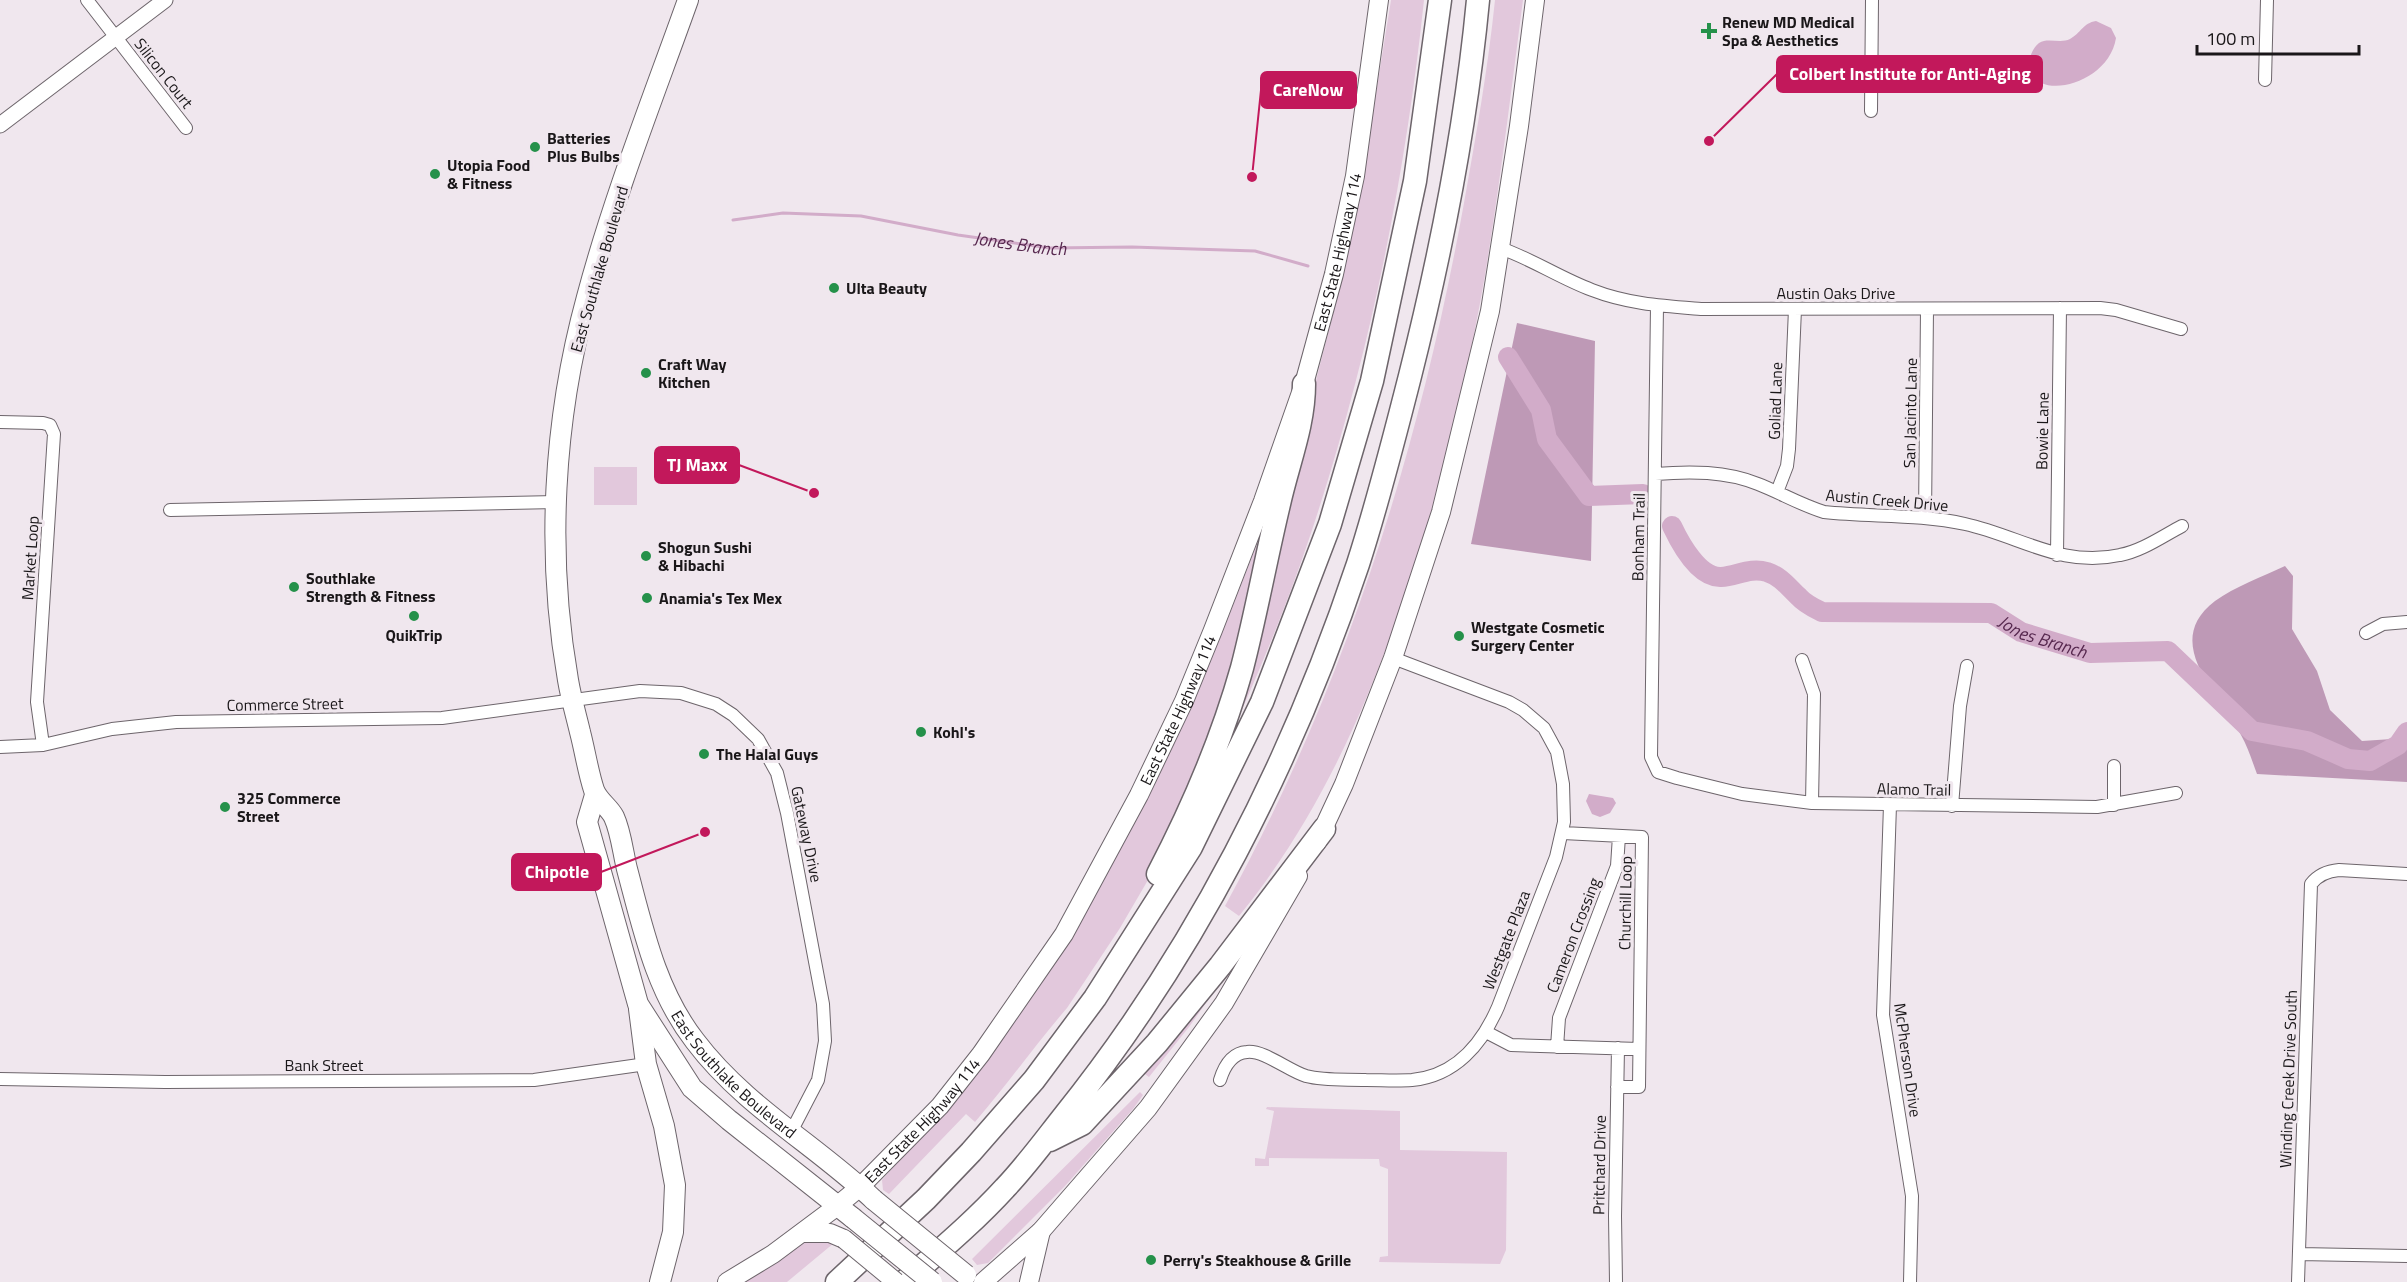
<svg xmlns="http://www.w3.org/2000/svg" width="2407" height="1282" viewBox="0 0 2407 1282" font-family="'Titillium Web',sans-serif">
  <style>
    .green { fill: #e2c8dc }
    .forest { fill: #be99b6 }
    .water { fill: #d2acc9 }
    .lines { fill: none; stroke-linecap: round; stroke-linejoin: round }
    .stream { stroke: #d2acc9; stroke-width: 3 }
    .river { stroke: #d2acc9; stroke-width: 20 }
    .minor-casing { stroke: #6d656b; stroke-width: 14 }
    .tertiary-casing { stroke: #6d656b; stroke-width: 17 }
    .secondary-casing { stroke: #6d656b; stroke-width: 20 }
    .primary-casing { stroke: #6d656b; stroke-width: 22 }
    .motorway-casing { stroke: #6d656b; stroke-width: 25 }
    .minor { stroke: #fff; stroke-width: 12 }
    .tertiary { stroke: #fff; stroke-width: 15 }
    .secondary { stroke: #fff; stroke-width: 18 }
    .primary { stroke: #fff; stroke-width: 20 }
    .motorway { stroke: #fff; stroke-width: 22 }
    .secondary-bridge-casing { stroke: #6d656b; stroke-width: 20; stroke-linecap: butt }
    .primary-bridge-casing { stroke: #6d656b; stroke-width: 22; stroke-linecap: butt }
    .secondary-bridge { stroke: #fff; stroke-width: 18 }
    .primary-bridge { stroke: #fff; stroke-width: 20 }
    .poi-dot { fill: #25914a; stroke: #f0e7ee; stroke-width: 2 }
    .labels { text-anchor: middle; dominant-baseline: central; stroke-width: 6; stroke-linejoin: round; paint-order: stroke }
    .poi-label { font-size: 16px; font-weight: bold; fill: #1a1719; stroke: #f0e7ee; text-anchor: start }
    .street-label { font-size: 16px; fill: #1a1719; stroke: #f0e7ee }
    .water-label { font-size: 18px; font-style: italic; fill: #57284f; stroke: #f0e7ee }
    .leader { fill: none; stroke: #c2185b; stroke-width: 2 }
    .callout-dot { fill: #c2185b; stroke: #f0e7ee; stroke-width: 2 }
    .callout { fill: #c2185b; stroke: #c2185b; stroke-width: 2 }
    .callout-label { font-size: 18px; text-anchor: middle; font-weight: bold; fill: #fff }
  </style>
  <rect width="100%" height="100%" fill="#f0e7ee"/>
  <!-- green -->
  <path class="green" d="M1391 0H1424C1405 181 1368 363 1310 536 1284 614 1252 689 1218 763L1332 318 1358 205Z
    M1495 0H1523C1511 92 1500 184 1485 275 1465 391 1437 505 1398 615 1360 724 1312 826 1239 916L1225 906C1345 687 1420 448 1464 203 1476 136 1488 68 1495 0Z
    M594 467H637V505H594Z
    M1263 529 1228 690 1155 868 1120 928 1067 1008C1035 1045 1007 1085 975 1122L966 1114 889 1194 883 1190 882 1180 960 1091 1194 699 1216 648Z
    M1220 983 1189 1027 1149 1077 1142 1072Z
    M1140 1092 1143 1095 1133 1109 1065 1186 988 1263 977 1265 972 1259Z
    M1267 1107 1400 1111V1150L1507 1152 1506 1250 1500 1264 1379 1262 1380 1257 1388 1256V1169L1380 1166 1379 1159 1269 1158V1166H1255V1158L1265 1159 1274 1111 1266 1109Z
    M815 1238 834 1243 787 1282H739L799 1243Z"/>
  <!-- forest -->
  <path class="forest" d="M1517 323 1595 341 1591 561 1471 544Z
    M2285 566 2293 576 2292 629 2317 671 2330 710 2362 741 2407 738V782L2257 774C2252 761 2248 747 2241 735 2220 694 2160 643 2215 601 2234 587 2264 576 2285 566Z"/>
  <!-- water -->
  <path class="water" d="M2096 21 2111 28 2116 38C2108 89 2023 104 2030 59 2031 53 2034 47 2039 43 2048 37 2060 44 2070 39 2081 33 2083 23 2096 21Z
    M1589 794 1613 798 1616 803 1610 813 1600 817 1592 814 1586 801Z"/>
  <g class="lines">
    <!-- stream -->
    <path class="stream" id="s1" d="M733 220 783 213 861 216 958 235 1050 248 1132 247 1255 251 1308 266"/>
    <!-- river -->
    <g class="river">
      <path d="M1508 357 1541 410 1547 439 1589 496 1643 494"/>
      <path id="s2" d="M1672 526C1680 543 1699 578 1721 577 1737 576 1750 567 1767 572 1782 577 1788 587 1799 597 1805 604 1814 608 1822 612L1991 613 2021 632 2090 653 2168 651 2252 731 2307 741 2348 759 2370 761 2398 745 2407 732"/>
    </g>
    <!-- minor casing -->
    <g class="minor-casing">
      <path id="minor" d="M87 0 186 128
        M2265 80 2267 0
        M1871 111 1872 0
        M1500 248C1532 259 1560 278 1592 290 1628 304 1663 306 1701 309L2100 308 2116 310 2181 329
        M1657 306 1651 757 1658 772 1677 778 1742 794 1812 803 2097 807 2176 793
        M0 422 43 423 50 425 54 434 37 702 43 745
        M1655 474C1690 471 1726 471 1758 484 1781 493 1801 505 1824 512 1871 517 1919 514 1965 524 2020 536 2061 568 2120 555 2142 551 2163 536 2182 526
        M1777 492 1787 466 1789 449 1795 309
        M170 510 556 502
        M1925 518 1927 309
        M2057 555 2060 308
        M2366 633 2383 624 2407 622
        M1802 660 1814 694 1812 803
        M0 747 43 745 112 729 176 722 442 718 640 691 681 693 716 704 733 715 758 739 777 773 787 813 823 1004 825 1041 818 1080 791 1132
        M2114 766V805
        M1890 805 1883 1015 1912 1196 1910 1282
        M1952 806 1960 706 1967 666
        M1563 833 1642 837 1639 1087H1617
        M1486 1032 1511 1045 1639 1049
        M1557 1047 1559 1018 1617 866 1619 836
        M0 1079 165 1082 534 1080 646 1064
        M1220 1080C1224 1067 1232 1053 1247 1052 1264 1050 1289 1071 1306 1076 1325 1081 1346 1079 1366 1080 1381 1080 1397 1081 1412 1080 1455 1076 1482 1044 1498 1007L1556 857 1564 822 1563 784 1557 752 1544 728 1523 710 1509 702 1393 658
        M2299 1254 2407 1256
        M1616 1282 1615 1216 1618 1048
        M2298 1282 2311 884C2318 875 2327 871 2339 870L2407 874"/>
    </g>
    <!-- tertiary casing -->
    <g class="tertiary-casing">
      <path id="tertiary" d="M0 125 165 0"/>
    </g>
    <!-- secondary casing -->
    <g class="secondary-casing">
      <g id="secondary">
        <path d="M1317 842 1344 784 1393 658 1441 512 1490 311 1519 126 1535 0"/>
        <path d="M802 1233H830L844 1239"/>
        <path id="s3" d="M727 1282 773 1254 832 1210 860 1187 940 1106 981 1054 1064 934 1139 795 1184 701 1213 630 1263 501 1304 384 1334 274 1355 176 1379 0"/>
        <path d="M983 1282 1041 1231 1148 1108 1224 1003 1298 876"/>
        <path d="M1029 1282 1041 1231"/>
      </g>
    </g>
    <!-- primary casing -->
    <g class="primary-casing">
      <g id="primary">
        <path id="s4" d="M688 0C653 98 614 196 587 297 553 421 546 554 568 680 571 698 576 715 580 732 585 751 588 772 594 790 598 801 609 807 614 817 621 832 623 853 627 869 643 929 656 991 695 1041 744 1106 816 1145 874 1200"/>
        <path d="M595 795 587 822 638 1004 692 1088 729 1120 853 1218"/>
        <path d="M639 1009 646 1064 664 1126 675 1185 673 1232 660 1282"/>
      </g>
    </g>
    <!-- motorway casing -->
    <g class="motorway-casing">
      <path id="motorway" d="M1158 874C1192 809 1222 739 1242 668 1256 614 1266 558 1279 504 1288 463 1304 426 1304 384
        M1050 1140 1082 1124 1157 1043 1220 966 1324 829
        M837 1282 926 1199 971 1152 1034 1080 1095 998 1191 847 1262 702 1330 524 1372 381 1415 181 1440 0
        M904 1282C938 1252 974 1222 1005 1188 1026 1166 1045 1140 1064 1116 1195 953 1292 762 1358 564 1378 502 1394 439 1410 376 1441 253 1466 127 1478 0"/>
    </g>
    <!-- minor -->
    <use href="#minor" class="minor"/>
    <!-- tertiary -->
    <use href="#tertiary" class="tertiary"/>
    <!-- secondary -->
    <use href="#secondary" class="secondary"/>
    <!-- primary -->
    <use href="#primary" class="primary"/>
    <!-- motorway -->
    <use href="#motorway" class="motorway"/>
    <!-- secondary-bridge casing -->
    <g class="secondary-bridge-casing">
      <path id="secondary-bridge" d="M844 1239 896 1282"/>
    </g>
    <!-- primary-bridge casing -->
    <g class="primary-bridge-casing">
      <path id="primary-bridge" d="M874 1200 966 1275
        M853 1218 932 1282"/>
    </g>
    <!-- secondary-bridge -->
    <use href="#secondary-bridge" class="secondary-bridge"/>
    <!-- primary-bridge -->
    <use href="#primary-bridge" class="primary-bridge"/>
  </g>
  <!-- markers -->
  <g class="poi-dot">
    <path d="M1706 22h6v6h6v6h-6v6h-6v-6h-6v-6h6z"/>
    <circle cx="535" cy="147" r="6"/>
    <circle cx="435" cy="174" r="6"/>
    <circle cx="834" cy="288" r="6"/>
    <circle cx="646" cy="373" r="6"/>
    <circle cx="646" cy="556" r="6"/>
    <circle cx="294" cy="587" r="6"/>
    <circle cx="647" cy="598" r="6"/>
    <circle cx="414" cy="616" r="6"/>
    <circle cx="1459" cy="636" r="6"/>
    <circle cx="921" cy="732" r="6"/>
    <circle cx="704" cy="754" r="6"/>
    <circle cx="225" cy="807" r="6"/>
    <circle cx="1151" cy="1260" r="6"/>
  </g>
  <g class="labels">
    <!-- poi labels -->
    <g class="poi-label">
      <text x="1722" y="22">Renew MD Medical<tspan x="1722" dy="18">Spa &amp; Aesthetics</tspan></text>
      <text x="547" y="138">Batteries<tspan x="547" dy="18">Plus Bulbs</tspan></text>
      <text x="447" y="165">Utopia Food<tspan x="447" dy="18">&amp; Fitness</tspan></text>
      <text x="846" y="288">Ulta Beauty</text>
      <text x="658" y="364">Craft Way<tspan x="658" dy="18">Kitchen</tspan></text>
      <text x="658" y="547">Shogun Sushi<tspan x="658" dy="18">&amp; Hibachi</tspan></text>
      <text x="306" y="578">Southlake<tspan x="306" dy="18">Strength &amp; Fitness</tspan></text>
      <text x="659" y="598">Anamia's Tex Mex</text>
      <text x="1471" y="627">Westgate Cosmetic<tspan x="1471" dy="18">Surgery Center</tspan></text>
      <text x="414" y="635" text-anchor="middle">QuikTrip</text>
      <text x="933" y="732">Kohl's</text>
      <text x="716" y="754">The Halal Guys</text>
      <text x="237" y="798">325 Commerce<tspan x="237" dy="18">Street</tspan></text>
      <text x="1163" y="1260">Perry's Steakhouse &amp; Grille</text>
    </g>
    <!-- street labels -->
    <g class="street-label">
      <text transform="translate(164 73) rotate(52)">Silicon Court</text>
      <text stroke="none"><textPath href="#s3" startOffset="1227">East State Highway 114</textPath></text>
      <text transform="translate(599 269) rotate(-74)">East Southlake Boulevard</text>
      <text x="1836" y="293">Austin Oaks Drive</text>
      <text transform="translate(1775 401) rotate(-88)">Goliad Lane</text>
      <text transform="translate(1910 413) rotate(-89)">San Jacinto Lane</text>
      <text transform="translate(2042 431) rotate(-89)">Bowie Lane</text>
      <text transform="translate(1887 500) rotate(5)">Austin Creek Drive</text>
      <text transform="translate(1638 537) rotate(-89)">Bonham Trail</text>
      <text transform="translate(30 558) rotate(-86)">Market Loop</text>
      <text transform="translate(285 704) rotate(-1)">Commerce Street</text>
      <text stroke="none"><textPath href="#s3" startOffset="741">East State Highway 114</textPath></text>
      <text transform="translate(1914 789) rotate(1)">Alamo Trail</text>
      <text transform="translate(807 834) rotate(78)">Gateway Drive</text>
      <text transform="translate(1625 903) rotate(-89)">Churchill Loop</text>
      <text transform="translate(1573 935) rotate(-69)">Cameron Crossing</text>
      <text transform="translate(1506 940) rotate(-69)">Westgate Plaza</text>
      <text transform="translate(1908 1060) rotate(82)">McPherson Drive</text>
      <text x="324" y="1065">Bank Street</text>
      <text stroke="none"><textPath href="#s4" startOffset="1138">East Southlake Boulevard</textPath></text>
      <text transform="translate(2288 1079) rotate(-88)">Winding Creek Drive South</text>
      <text stroke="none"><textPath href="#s3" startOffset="255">East State Highway 114</textPath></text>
      <text transform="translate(1599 1165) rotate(-89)">Pritchard Drive</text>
    </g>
    <!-- water labels -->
    <g class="water-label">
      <text stroke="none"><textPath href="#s1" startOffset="290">Jones Branch</textPath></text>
      <text stroke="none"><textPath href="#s2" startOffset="416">Jones Branch</textPath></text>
    </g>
  </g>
  <!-- callouts -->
  <path class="leader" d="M1709 141L1777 74M1252 177L1261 90M814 493L739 465M705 832L601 872"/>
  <g class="callout-dot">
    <circle cx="1709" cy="141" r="6"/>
    <circle cx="1252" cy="177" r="6"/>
    <circle cx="814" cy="493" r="6"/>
    <circle cx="705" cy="832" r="6"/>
  </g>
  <g class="callout">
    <rect x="1777" y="56" width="265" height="36" rx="6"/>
    <rect x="1261" y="72" width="95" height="36" rx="6"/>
    <rect x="655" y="447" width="84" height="36" rx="6"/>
    <rect x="512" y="854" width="89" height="36" rx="6"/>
  </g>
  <g class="callout-label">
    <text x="1910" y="80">Colbert Institute for Anti-Aging</text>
    <text x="1308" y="96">CareNow</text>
    <text x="697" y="471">TJ Maxx</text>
    <text x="557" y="878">Chipotle</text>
  </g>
  <!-- scale -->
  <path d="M2197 45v9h162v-9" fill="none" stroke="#1a1719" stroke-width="3"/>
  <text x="2206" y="45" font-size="18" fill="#1a1719" stroke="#f0e7ee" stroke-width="4.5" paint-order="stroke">100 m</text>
</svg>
